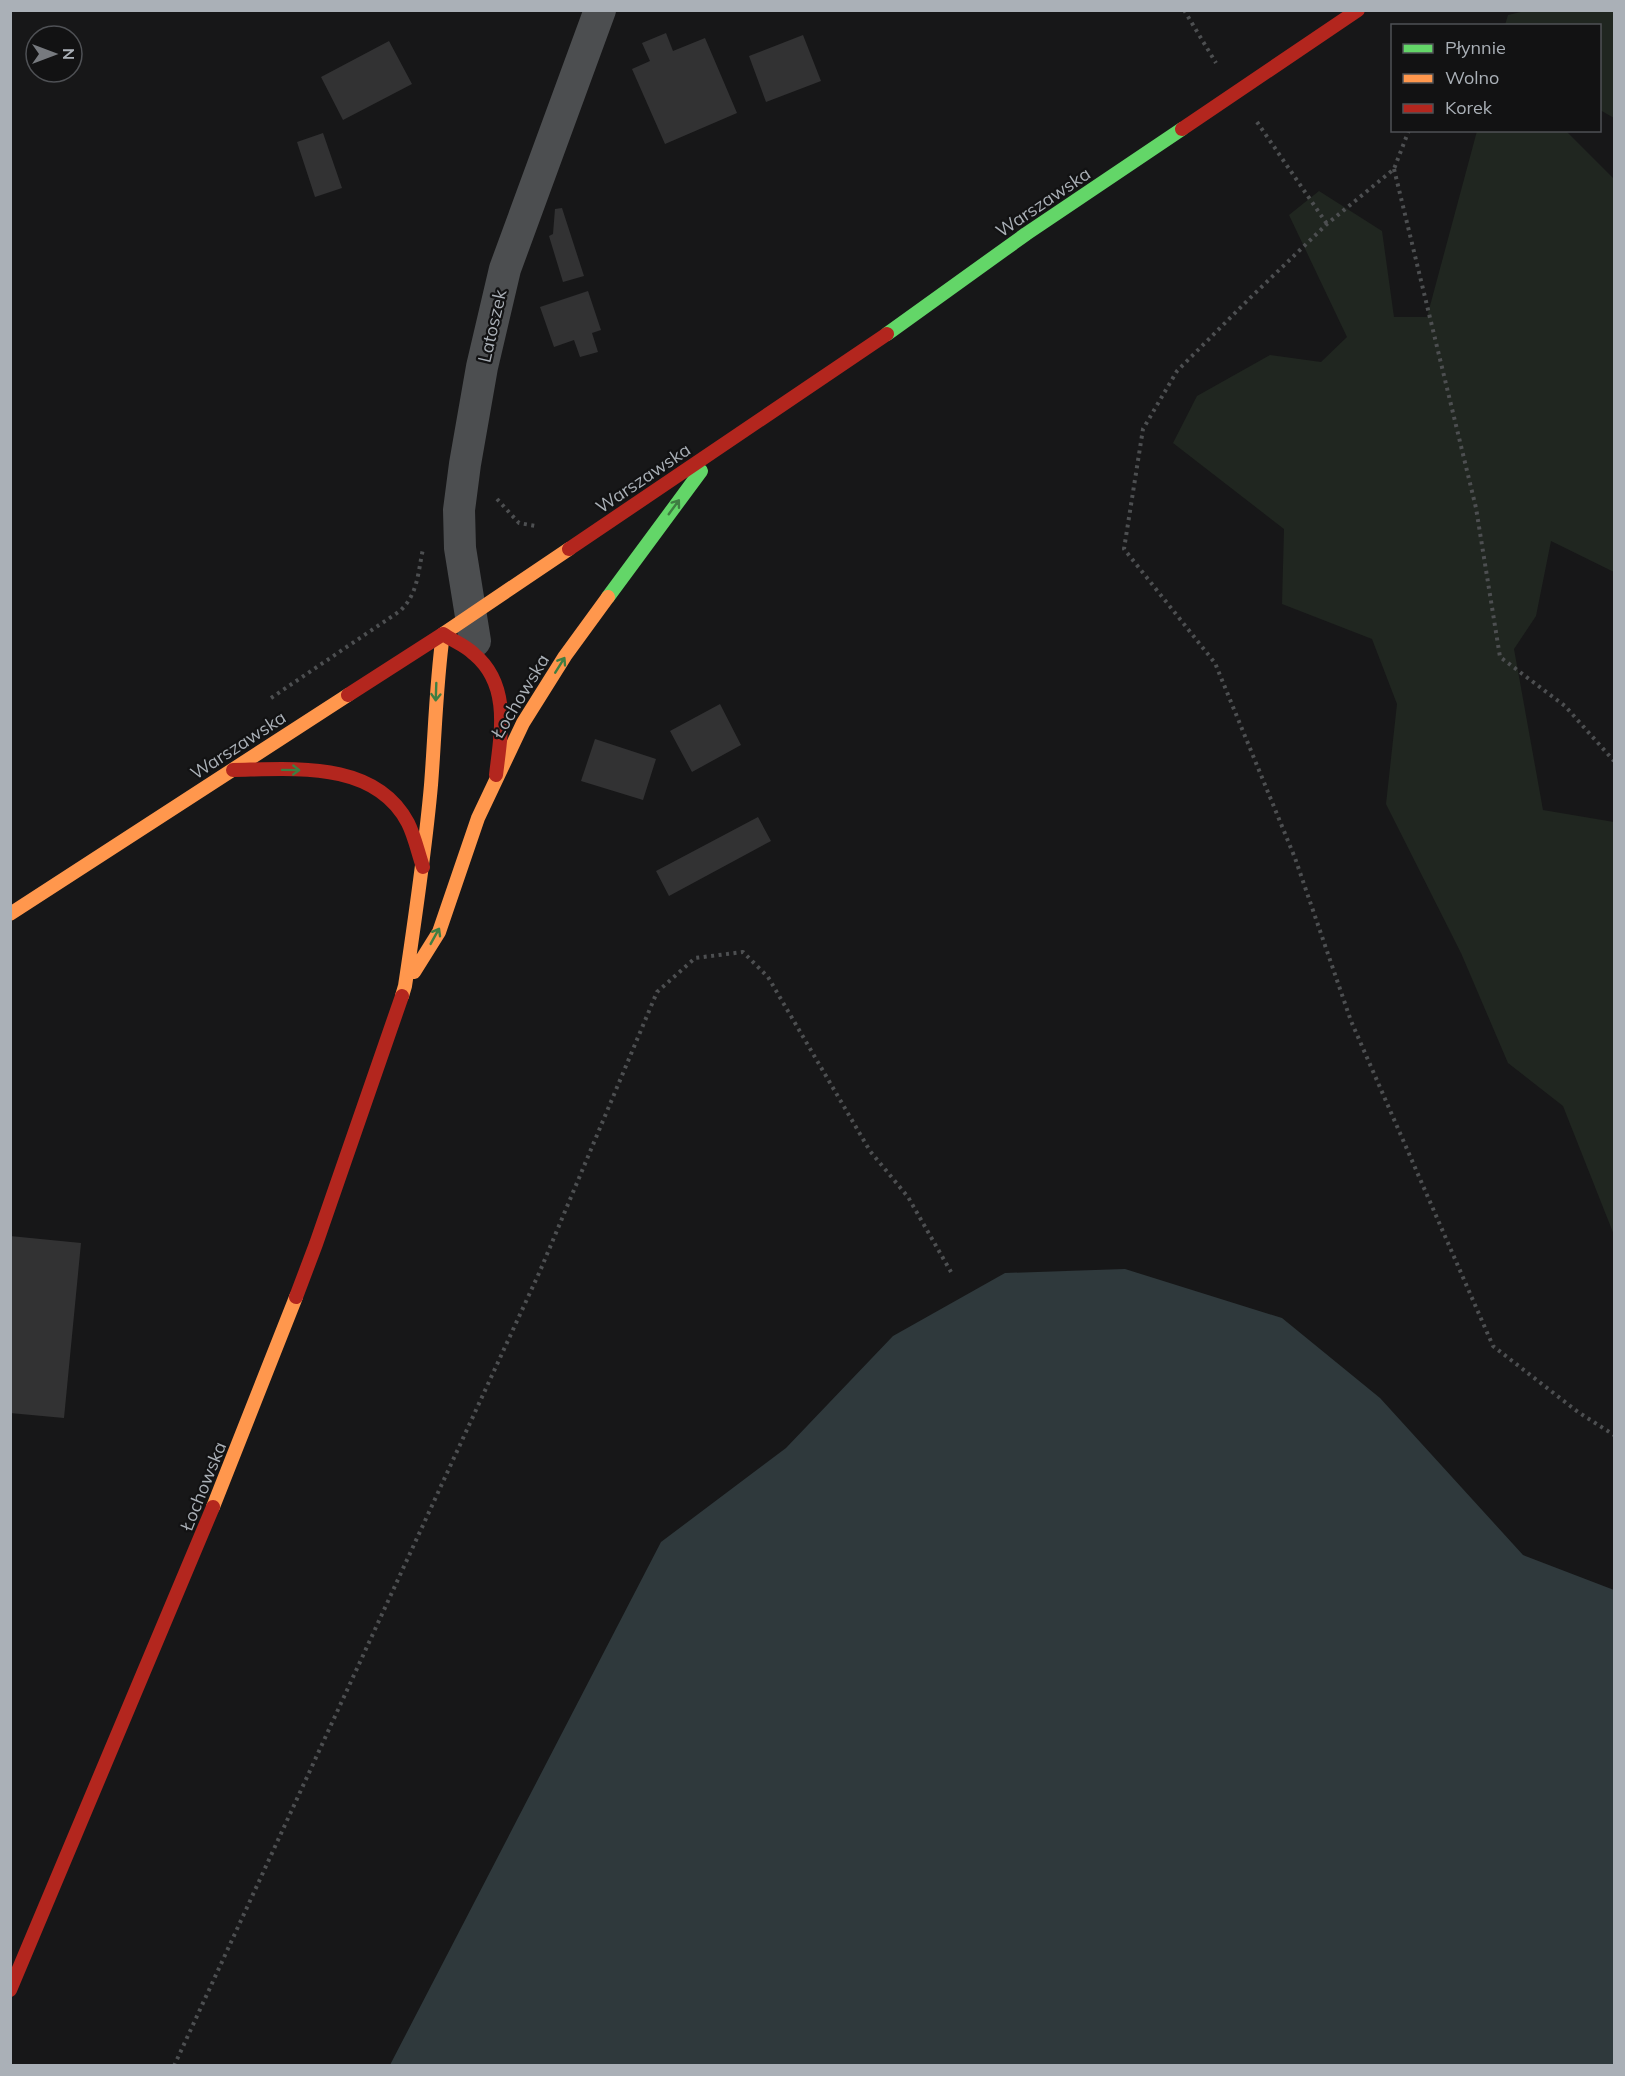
<svg xmlns="http://www.w3.org/2000/svg" width="1625" height="2076" viewBox="0 0 1625 2076" font-family="Mulish,sans-serif">
  <style>
    .green { fill: #202620 }
    .water { fill: #2f393c }
    .building { fill: #323233 }
    .lines { fill: none; stroke-linecap: round; stroke-linejoin: round }
    .path { stroke: #4d4f51; stroke-width: 4; stroke-dasharray: 3 4.5; stroke-linecap: butt }
    .street { stroke: #4c4e50; stroke-width: 32 }
    .fast { stroke: #63d668; stroke-width: 14 }
    .slow { stroke: #ff974d; stroke-width: 14 }
    .jam { stroke: #b3261e; stroke-width: 14 }
    .oneway { stroke: #3f7e42 }
    .labels { text-anchor: middle; dominant-baseline: central; stroke-width: 4.5; stroke-linejoin: round; paint-order: stroke }
    .street-label { font-size: 18px; fill: #aab0b7; stroke: #121213 }
  </style>
  <rect width="100%" height="100%" fill="#171718"/>
  <!-- green -->
  <path class="green" d="M1525 11H1614V118L1600 110V26L1505 25 1508 15Z
    M1477 131H1566L1614 179V572L1551 541 1536 616 1514 649 1543 810 1614 822V1235L1563 1106 1508 1063 1461 953 1386 804 1397 704 1372 639 1282 604 1284 529 1173 443 1197 396 1270 355 1321 362 1347 337 1289 215 1319 191 1382 231 1394 317H1427Z"/>
  <!-- water -->
  <path class="water" d="M1125 1269 1282 1318 1380 1398 1523 1555 1614 1590V2065H390L661 1542 786 1448 893 1336 1005 1273Z"/>
  <!-- building -->
  <path class="building" d="M666 33 673 51 705 38 737 113 665 144 632 69 650 61 642 43Z
    M803 35 821 81 766 102 749 56Z
    M389 41 412 84 343 120 321 77Z
    M323 133 342 188 315 197 297 142Z
    M562 208 584 276 563 282 549 236 553 234 555 209Z
    M588 291 601 330 592 333 598 352 580 357 574 340 554 347 540 307Z
    M720 704 741 745 692 772 670 731Z
    M595 739 656 759 643 800 581 781Z
    M758 817 771 841 669 896 656 871Z
    M10 1236 81 1243 64 1418 10 1413Z"/>
  <g class="lines">
    <!-- path -->
    <path class="path" d="M1184 10 1216 63
      M1257 122 1327 224
      M1409 130 1394 169 1327 224 1250 298 1177 371 1143 429 1124 549 1215 663 1295 858 1351 1021 1493 1346 1578 1412 1614 1435
      M1394 169 1476 508 1500 657 1565 706 1614 761
      M497 499 519 523 536 526
      M271 698 400 611C418 594 418 572 423 549
      M174 2066 540 1271 657 992 695 958 743 952 768 977 870 1151 908 1197 951 1272"/>
    <!-- street -->
    <path class="street" d="M475 641 460 548 459 510 465 464 482 367 505 269 600 10"/>
    <!-- fast -->
    <path class="fast" d="M887 334 1026 234 1182 129
      M608 597 701 471"/>
    <!-- slow -->
    <path class="slow" d="M10 914 348 695
      M414 972 439 932 478 818 523 723 565 656 608 597
      M402 996 405 986C415 919 425 853 431 785 435 735 436 684 443 634L569 549
      M213 1507 296 1297"/>
    <!-- jam -->
    <path class="jam" d="M1182 129 1358 10
      M569 549 887 334
      M348 695 443 634C453 641 465 645 474 654 511 685 501 733 496 775
      M233 770C293 769 375 760 408 823 415 837 418 853 423 867
      M296 1297 316 1244 402 996
      M10 1990 213 1507"/>
  </g>
  <!-- one-way arrows -->
  <defs><path id="oneway-shaft" d="M-6 0H5M1.5-3L5.5 0L1.5 3" fill="none" stroke-width="1.6" stroke-linecap="round" stroke-linejoin="round" transform="scale(1.5)"/></defs>
  <g class="oneway">
    <use href="#oneway-shaft" transform="translate(674 507) rotate(-54)"/>
    <use href="#oneway-shaft" transform="translate(560 665) rotate(-58)"/>
    <use href="#oneway-shaft" transform="translate(436 692) rotate(92)"/>
    <use href="#oneway-shaft" transform="translate(291 770) rotate(1)"/>
    <use href="#oneway-shaft" transform="translate(435 936) rotate(-61)"/>
  </g>
  <g class="labels">
    <!-- street labels -->
    <g class="street-label">
      <text transform="translate(1043 202) rotate(-34)">Warszawska</text>
      <text transform="translate(492 326) rotate(-77)">Latoszek</text>
      <text transform="translate(643 478) rotate(-34)">Warszawska</text>
      <text transform="translate(520 696) rotate(-59)">Łochowska</text>
      <text transform="translate(238 745) rotate(-33)">Warszawska</text>
      <text transform="translate(203 1486) rotate(-68)">Łochowska</text>
    </g>
  </g>
  <!-- border -->
  <rect width="1625" height="2076" fill="none" stroke="#aab0b7" stroke-width="24"/>
  <!-- legend -->
  <rect x="1391" y="24" width="210" height="108" fill="#121213" stroke="#4f5155" stroke-width="1.5"/>
  <rect x="1403" y="44" width="30" height="9" fill="#63d668" stroke="#4f5155" stroke-width="1.5"/>
  <text x="1445" y="54" font-size="18" fill="#aab0b7">Płynnie</text>
  <rect x="1403" y="74" width="30" height="9" fill="#ff974d" stroke="#4f5155" stroke-width="1.5"/>
  <text x="1445" y="84" font-size="18" fill="#aab0b7">Wolno</text>
  <rect x="1403" y="104" width="30" height="9" fill="#b3261e" stroke="#4f5155" stroke-width="1.5"/>
  <text x="1445" y="114" font-size="18" fill="#aab0b7">Korek</text>
  <!-- north arrow -->
  <g transform="translate(54 54) rotate(90)"><circle r="28" fill="#121213" stroke="#4f5155" stroke-width="1.5"/>
  <path d="M0-4.5L10 22L0 15L-10 22Z" fill="#777a7f"/>
  <text y="-9" font-size="16" font-weight="bold" text-anchor="middle" fill="#aab0b7">N</text>
  </g>
</svg>
